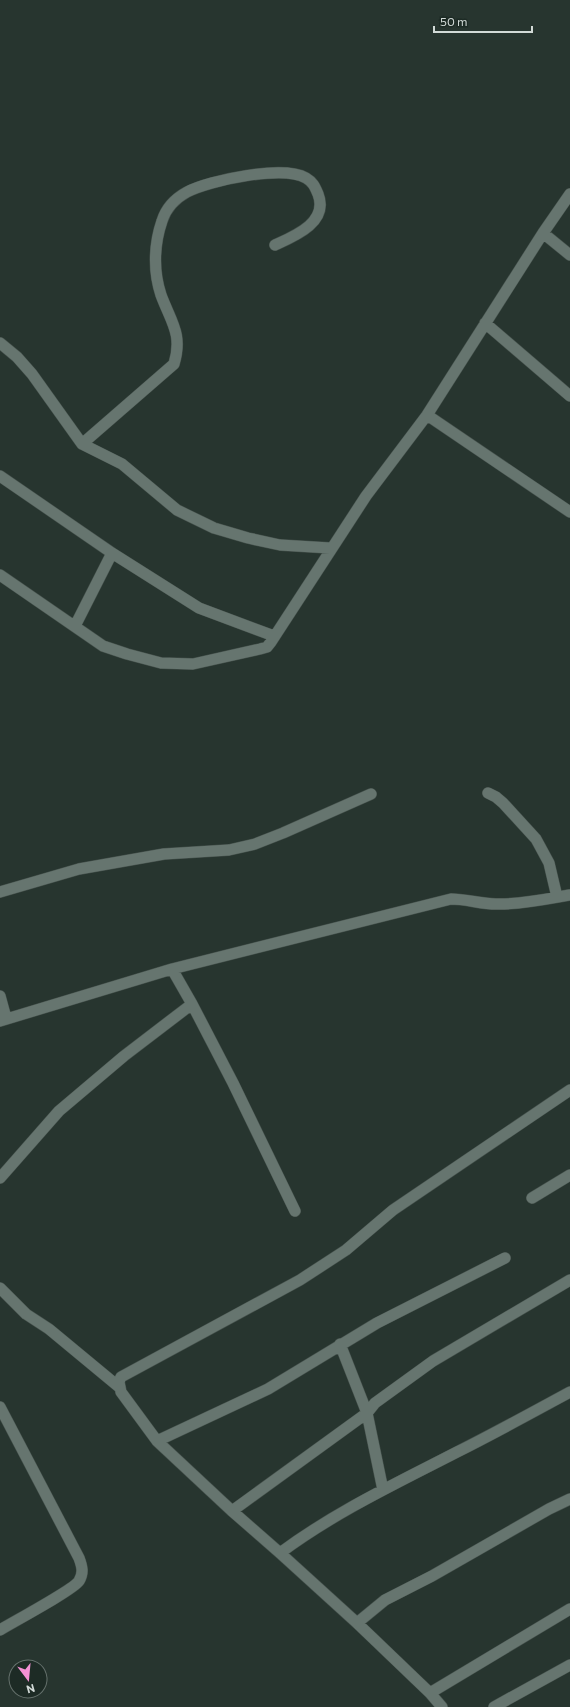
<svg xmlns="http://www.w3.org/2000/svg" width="570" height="1707" viewBox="0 0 570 1707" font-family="Commissioner,sans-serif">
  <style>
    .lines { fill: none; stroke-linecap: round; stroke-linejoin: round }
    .street-casing { stroke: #46524d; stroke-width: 12 }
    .street { stroke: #66756f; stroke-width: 11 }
  </style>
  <rect width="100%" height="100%" fill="#27352f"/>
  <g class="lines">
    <!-- street casing -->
    <g class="street-casing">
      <path id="street" d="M543 233 570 255
        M485 323 570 396
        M0 343 17 357 32 374 82 444 122 464 177 510 214 528 248 538 280 545 330 548
        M427 415 570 512
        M82 444 174 364C183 334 171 322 161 295 153 271 154 244 162 221 166 208 176 198 187 192 210 180 283 165 306 178 313 182 315 187 318 194 329 222 295 236 275 245
        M0 476 112 553 199 608 274 636
        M0 575 103 646 127 654 161 663 193 664 260 649 267 647 271 642 366 496 427 415 543 233 570 194
        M75 626 112 553
        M488 793 496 797 503 803 536 839 549 863 557 897
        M0 892 79 869 164 854 229 850 255 844 283 833 371 794
        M0 996 6 1018
        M192 1004 233 1083 295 1211
        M0 1021 172 969 451 899C466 899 481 904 496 904 519 905 547 899 570 895
        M0 1178 59 1111 124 1056 192 1004 172 969
        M532 1198 570 1175
        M0 1288 26 1314 49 1329 119 1387
        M340 1344 367 1413 383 1490
        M0 1407 79 1558C82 1566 84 1573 79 1581 73 1590 13 1622 0 1630
        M157 1441 268 1389 377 1323 505 1258
        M232 1511 367 1413 375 1403 433 1361 570 1280
        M280 1553C335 1512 397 1483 457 1452 495 1433 533 1412 570 1392
        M357 1623 385 1600 432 1576 549 1509 570 1499
        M430 1693 570 1609
        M442 1707 430 1693 357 1623 280 1553 232 1511 157 1441 121 1392 119 1382 121 1377 300 1280 346 1250 393 1210 570 1090
        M494 1707 570 1665"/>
    </g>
    <!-- street -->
    <use href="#street" class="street"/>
  </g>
  <!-- north arrow -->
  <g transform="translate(28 1679) rotate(164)"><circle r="19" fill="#1d2b25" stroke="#65716c"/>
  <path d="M0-3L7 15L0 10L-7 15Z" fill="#f491d4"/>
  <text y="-6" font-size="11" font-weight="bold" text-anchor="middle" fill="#d2dad7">N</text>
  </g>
  <!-- scale -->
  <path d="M434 26v6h98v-6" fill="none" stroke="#d2dad7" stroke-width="2"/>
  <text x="440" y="26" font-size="12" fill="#d2dad7" stroke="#1d2b25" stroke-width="3" paint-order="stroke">50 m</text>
</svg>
